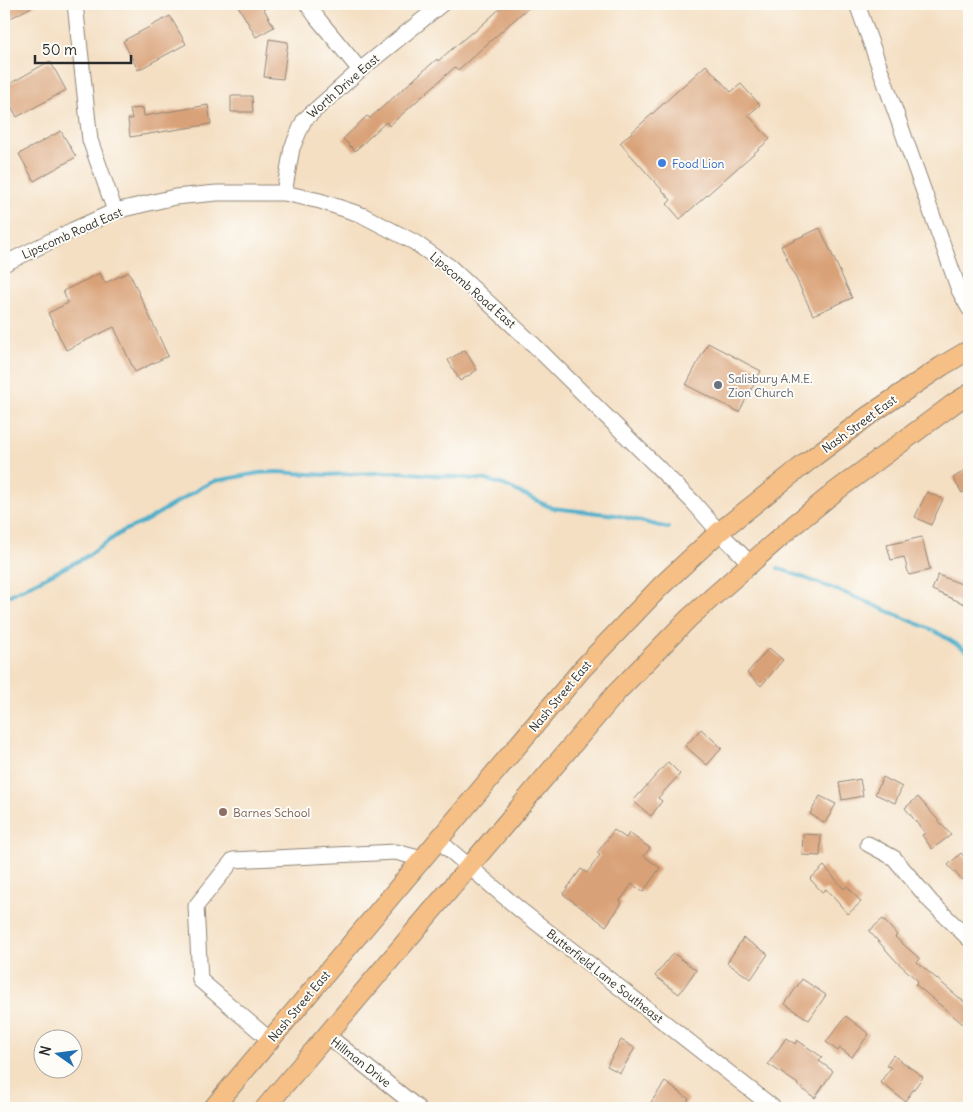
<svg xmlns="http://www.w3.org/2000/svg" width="973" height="1112" viewBox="0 0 973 1112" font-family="Delius,sans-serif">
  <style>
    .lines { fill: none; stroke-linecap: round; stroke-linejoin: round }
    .stream { stroke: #4baeca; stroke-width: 4 }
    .building { fill: #d9a177 }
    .minor-casing { stroke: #908577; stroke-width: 17 }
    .major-casing { stroke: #908577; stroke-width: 21 }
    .minor { stroke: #fff; stroke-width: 15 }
    .major { stroke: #f5bf86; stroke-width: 19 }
    .shop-dot { fill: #3f7fe0; stroke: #fdfcf7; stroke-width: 2 }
    .worship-dot { fill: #6b7280; stroke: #fdfcf7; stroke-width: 2 }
    .education-dot { fill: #8d6e63; stroke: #fdfcf7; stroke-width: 2 }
    .labels { text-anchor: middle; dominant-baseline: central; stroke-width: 4; stroke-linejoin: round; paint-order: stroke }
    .street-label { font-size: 12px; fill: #2b2b2b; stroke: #fdfcf7 }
    .shop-label { font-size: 12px; fill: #366cbe; stroke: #fdfcf7; text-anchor: start }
    .worship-label { font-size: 12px; fill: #5b616d; stroke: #fdfcf7; text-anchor: start }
    .education-label { font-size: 12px; fill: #785e54; stroke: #fdfcf7; text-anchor: start }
  </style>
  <rect width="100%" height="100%" fill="#fdfcf7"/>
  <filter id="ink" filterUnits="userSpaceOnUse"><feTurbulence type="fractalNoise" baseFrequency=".02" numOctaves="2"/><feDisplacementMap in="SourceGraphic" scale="10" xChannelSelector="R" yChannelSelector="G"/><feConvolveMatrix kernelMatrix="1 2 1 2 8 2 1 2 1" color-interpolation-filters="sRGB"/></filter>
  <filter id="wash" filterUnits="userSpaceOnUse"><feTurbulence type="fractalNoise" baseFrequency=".0096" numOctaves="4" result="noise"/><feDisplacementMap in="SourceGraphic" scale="20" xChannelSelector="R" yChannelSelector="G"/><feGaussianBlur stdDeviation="1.12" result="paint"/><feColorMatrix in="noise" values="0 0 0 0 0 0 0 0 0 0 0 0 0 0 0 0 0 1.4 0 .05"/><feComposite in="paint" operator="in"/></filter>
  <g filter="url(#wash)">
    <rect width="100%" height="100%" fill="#f4dfc3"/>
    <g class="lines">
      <!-- stream -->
      <path class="stream" d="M778 568 850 595 935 631 969 652
        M4 598 84 558 123 531 144 522 204 486 215 481 259 473 277 472 326 475 400 472 487 480 504 485 552 508 616 515 668 528"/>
    </g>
    <g id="blocks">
      <!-- building -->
      <path class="building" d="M4 4H37L7 20 4 15Z
        M237 4H261L274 27 256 37Z
        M505 4H532L458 70 455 67 389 126 386 122 355 151 343 139 367 116 370 118 437 59 438 61 472 32 473 33Z
        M170 16 186 44 138 70 123 41Z
        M269 39 288 42 283 79 264 77Z
        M50 61 66 90 17 117 4 93V87Z
        M706 65 731 92 741 84 760 105 748 115 770 139 680 219 667 204 671 200 620 143Z
        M231 96H252L253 112H231Z
        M208 105 211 124 130 137 128 119H132L130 109 143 108 144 116Z
        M61 131 76 157 34 181 19 154Z
        M820 228 852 298 813 315 781 246Z
        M129 272 168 356 135 372 114 327 66 350 48 313 68 303 63 291 100 273 105 283Z
        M708 343 761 371 739 412 686 385Z
        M465 350 477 370 460 381 448 360Z
        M969 468V489L962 493 953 478Z
        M927 492 943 499 931 525 915 517Z
        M922 537 930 570 909 575 904 557 891 560 887 545Z
        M938 575 969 587V594L965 604 932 590Z
        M769 648 783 660 761 686 747 673Z
        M701 729 722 748 707 765 685 746Z
        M668 762 680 774 658 798 662 801 651 816 633 801Z
        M883 777 902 787 895 803 875 794Z
        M860 779 863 796 842 800 839 783Z
        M820 796 836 804 825 823 810 814Z
        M918 797 951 835 932 849 922 835 925 833 905 808Z
        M614 830 626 838 629 833 650 848 644 856 660 868 643 892 632 884 620 901 622 903 606 926 563 894 581 869 587 873 600 855 597 853Z
        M803 834 821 835 820 856 802 855Z
        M961 853 969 862V874L962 880 948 865Z
        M824 866 844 889 847 886 861 902 848 914 826 889 822 892 810 879Z
        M883 919 897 935 895 937 920 959 917 962 969 1006V1029L915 984 918 981 896 961 869 931Z
        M743 938 768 954 751 979 727 963Z
        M673 953 696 970 679 994 655 976Z
        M802 979 826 995 809 1020 785 1004Z
        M846 1016 869 1034 852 1057 840 1048 838 1051 826 1042Z
        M786 1038 795 1044 797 1040 822 1057 819 1061 833 1071 815 1098 797 1085 798 1084 768 1064Z
        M621 1040 635 1048 620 1073 607 1066Z
        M893 1055 923 1077 905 1101 880 1082 891 1068 886 1065Z
        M665 1082 689 1099 683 1108H647Z"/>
    </g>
  </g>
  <g filter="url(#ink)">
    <use href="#blocks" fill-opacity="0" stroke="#908577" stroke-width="1"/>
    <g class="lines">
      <!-- minor casing -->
      <g class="minor-casing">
        <path id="minor" d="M75 4 90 140 115 211
          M307 4 318 19 360 70
          M857 4 959 290 969 308
          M284 193 292 148 304 120 360 70 442 4
          M4 264 73 230 115 211 175 197 217 193H284L320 201 362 215 414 242 450 267 534 345 693 502 719 532 750 563
          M438 840 519 909 774 1108
          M868 844 894 858 931 902 969 939
          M328 1036 418 1108
          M270 1040 200 980 196 906 233 860 396 852 422 859"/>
      </g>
      <!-- major casing -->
      <g class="major-casing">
        <path id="major" d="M213 1108 582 669 661 586 719 532 811 459 868 416 942 366 969 350
          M265 1108 617 692 689 618 794 525 836 491 956 402 969 394"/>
      </g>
      <!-- minor -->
      <use href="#minor" class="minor"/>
      <!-- major -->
      <use href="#major" class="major"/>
    </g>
  </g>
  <!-- markers -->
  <circle class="shop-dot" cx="662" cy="163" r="5"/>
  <circle class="worship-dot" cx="718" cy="385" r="5"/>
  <circle class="education-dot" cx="223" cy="812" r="5"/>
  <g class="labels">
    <!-- street labels -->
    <g class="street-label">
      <text transform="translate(343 86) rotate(-41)">Worth Drive East</text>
      <text transform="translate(72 233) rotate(-24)">Lipscomb Road East</text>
      <text transform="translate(473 290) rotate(41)">Lipscomb Road East</text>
      <text transform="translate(859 424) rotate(-36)">Nash Street East</text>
      <text transform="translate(560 696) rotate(-50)">Nash Street East</text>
      <text transform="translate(605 976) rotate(38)">Butterfield Lane Southeast</text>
      <text transform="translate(299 1006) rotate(-50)">Nash Street East</text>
      <text transform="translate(361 1062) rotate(38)">Hillman Drive</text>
    </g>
    <!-- shop labels -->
    <g class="shop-label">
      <text x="672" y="163">Food Lion</text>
    </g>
    <!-- worship labels -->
    <g class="worship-label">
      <text x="728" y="378">Salisbury A.M.E.<tspan x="728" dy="14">Zion Church</tspan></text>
    </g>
    <!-- education labels -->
    <g class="education-label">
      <text x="233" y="812">Barnes School</text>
    </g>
  </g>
  <!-- margin -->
  <rect width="973" height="1112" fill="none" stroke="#fdfcf7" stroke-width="20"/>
  <!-- north arrow -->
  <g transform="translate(58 1054) rotate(284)"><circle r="24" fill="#fdfcf7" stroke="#a9a8a5"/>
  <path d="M0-4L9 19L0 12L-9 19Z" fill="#1f6fb2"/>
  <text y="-8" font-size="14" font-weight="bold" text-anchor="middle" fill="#2b2b2b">N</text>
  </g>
  <!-- scale -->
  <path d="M35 55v8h96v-8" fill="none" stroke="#2b2b2b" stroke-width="2.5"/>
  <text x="42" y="55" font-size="15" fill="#2b2b2b" stroke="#fdfcf7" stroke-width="4" paint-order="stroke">50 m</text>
</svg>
